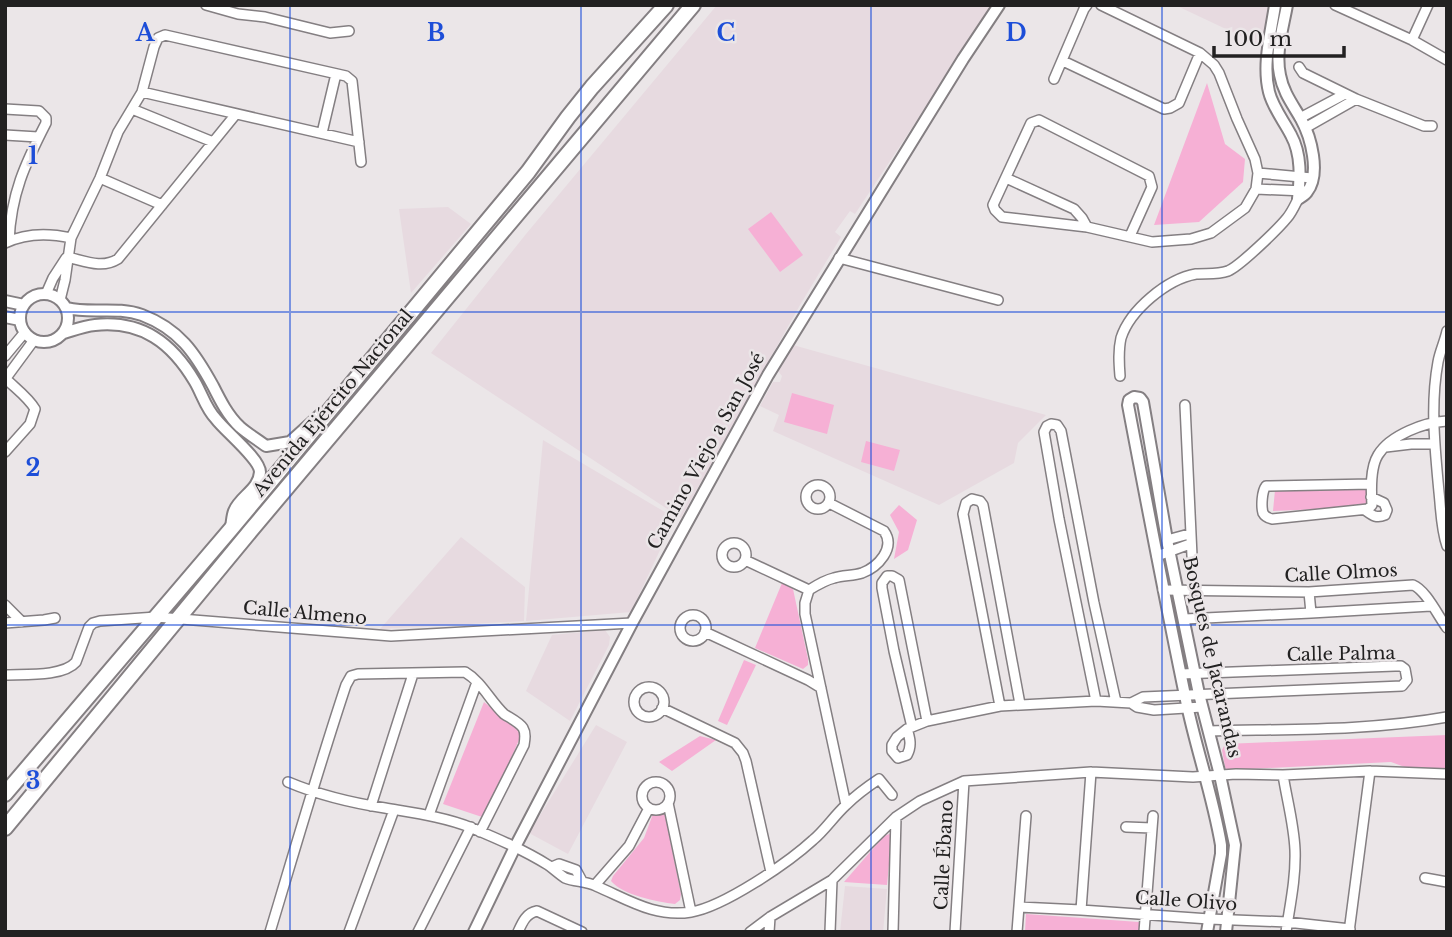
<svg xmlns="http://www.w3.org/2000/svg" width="1452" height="937" viewBox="0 0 1452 937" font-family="'Libre Baskerville',serif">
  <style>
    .built { fill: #e7dae0 }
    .green { fill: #f6b0d5 }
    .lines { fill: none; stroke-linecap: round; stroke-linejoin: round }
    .minor-casing { stroke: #847f82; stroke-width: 12 }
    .tertiary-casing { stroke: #847f82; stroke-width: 14 }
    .primary-casing { stroke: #847f82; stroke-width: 18 }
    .minor { stroke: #fff; stroke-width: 9 }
    .tertiary { stroke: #fff; stroke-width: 10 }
    .primary { stroke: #fff; stroke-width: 14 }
    .grid { fill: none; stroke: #1d4ed8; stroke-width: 2; stroke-opacity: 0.55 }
    .labels { text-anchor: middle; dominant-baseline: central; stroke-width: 5; stroke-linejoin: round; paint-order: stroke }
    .street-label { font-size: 18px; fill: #222121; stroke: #ebe6e8 }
    .grid-label { font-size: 23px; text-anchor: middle; font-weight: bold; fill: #1d4ed8; stroke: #ebe6e8; stroke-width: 5; stroke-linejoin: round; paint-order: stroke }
  </style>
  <rect width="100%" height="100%" fill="#ebe6e8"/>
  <!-- built -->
  <path class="built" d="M717 5H993L855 214 850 211 835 232 841 237 800 305 681 518 431 353 526 234Z
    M1175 5H1271L1264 47Z
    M448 207 471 224 411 293 399 209Z
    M793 345 954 390 1046 415 1018 443 1014 463 939 505 773 431 779 415 760 406 773 382H780L782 376 778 371Z
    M543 440 675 518 631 612 526 621Z
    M461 537 525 587 524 621 380 629Z
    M605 630 610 637 609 645 570 721 526 691 552 635Z
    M596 725 627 742 568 854 529 833Z
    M845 886 887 889 883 932H840Z"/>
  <!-- green -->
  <path class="green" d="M1207 83 1225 144 1245 159 1243 182 1199 222 1154 225Z
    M771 212 803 255 780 272 748 229Z
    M792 393 834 405 827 434 784 422Z
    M866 441 900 450 894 471 861 462Z
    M1368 488 1370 507 1273 511 1275 490Z
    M899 505 917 520 908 550 894 559 899 532 890 515Z
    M782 583 793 589 808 659V665L803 669 755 648Z
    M744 660 756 665 727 725 718 721Z
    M484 702 522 733 485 818 443 804Z
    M1447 735V768L1413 770 1391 762 1227 770 1225 767 1222 750 1225 744Z
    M700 736 716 740 672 771 659 762Z
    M660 812 665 815 681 894 680 900 675 904C657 902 623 895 611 881L613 876 644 838 653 814Z
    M892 833 887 885 844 882 884 836Z
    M1026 914 1139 922V932H1025Z"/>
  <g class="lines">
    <!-- minor casing -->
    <g class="minor-casing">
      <path id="minor" d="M206 5 238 14 265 17 330 33 349 31
        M1101 5 1200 53 1214 65 1219 73 1237 119 1255 159 1258 173 1256 189 1245 208 1211 233 1191 239 1152 242 1087 227 1002 217 995 210 993 205 1031 123 1039 120 1149 176 1152 187 1130 236
        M1335 5 1412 40 1447 60
        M1412 40 1428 5
        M1063 61 1164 109 1170 108 1179 103 1200 53
        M1299 67 1303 73 1356 99 1424 126H1432
        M1054 79 1084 9 1087 5
        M142 92 359 142
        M5 109 39 111 46 118V123C25 164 11 194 9 241
        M132 109 213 142
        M1300 118 1345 94
        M1305 128 1356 99
        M322 133 336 74
        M5 135 38 137
        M1258 173 1312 178
        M100 178 162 205
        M1006 178 1074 209 1082 218 1087 227
        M1256 189 1304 191
        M5 243C26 233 49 233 71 238
        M67 257C85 261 102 269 118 259L236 114
        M839 258 998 300
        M46 294 53 278 66 258
        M60 300 65 280 71 238 100 178 118 132 142 92 154 47 158 38 165 35 346 76 352 81 361 162
        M1447 331C1445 341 1440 351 1438 362 1430 405 1435 449 1439 492 1441 510 1441 529 1447 546
        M5 356 25 332
        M1120 376C1119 363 1118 351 1121 338 1130 310 1167 279 1196 274 1206 273 1217 275 1228 271 1240 266 1278 229 1287 218 1292 212 1295 205 1298 199
        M5 378C15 388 28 397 35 409L30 424 5 452
        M6 378 34 340
        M1185 405 1192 556
        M1386 447 1411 444H1434
        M1371 484 1266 486C1262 491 1261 506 1263 513 1265 517 1268 518 1272 519L1368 509 1372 505C1371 490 1370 468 1378 455 1390 435 1425 422 1447 421
        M806 497a12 12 0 1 1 24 0a12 12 0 1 1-24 0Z
        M1365 510C1372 515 1376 519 1385 515L1387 510 1384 503 1371 497
        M1167 540 1189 534
        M722 555a12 12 0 1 1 24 0a12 12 0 1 1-24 0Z
        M1157 556 1190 544
        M745 560 809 590
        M809 590 805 603V614L846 805
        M809 590C817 585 825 580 834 578 843 575 853 576 862 573 878 567 896 548 884 531L829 503
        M1163 590 1309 592 1413 585C1426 590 1438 616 1447 628
        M1309 592 1311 613
        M5 605 22 622
        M680 628a13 13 0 1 1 26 0a13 13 0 1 1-26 0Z
        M1185 619 1311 613 1431 606
        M5 623 44 620 55 618
        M705 632 808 680 821 688
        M5 675C24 674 63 677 76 662L89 627 93 623 100 621 156 617 391 636 632 623
        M634 702a15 15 0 1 1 30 0a15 15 0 1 1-30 0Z
        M1096 701 1059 519 1044 432 1047 426 1051 424 1057 425 1061 431 1094 603 1116 702
        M1131 703 1143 697 1402 686 1407 680 1405 669 1401 666H1395L1181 674
        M1000 706 963 514 966 503 972 499 980 501 983 505 1020 704
        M662 708 735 743 743 753 746 761 771 872
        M912 727 894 651 882 588V583L887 576H892L899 580 927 721
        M907 729C910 738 912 746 907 755L898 758 892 751V745L897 737 907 729 927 721 1000 706 1096 701 1131 703 1137 707 1154 710 1202 707
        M1209 731C1288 729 1369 731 1447 717
        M1283 775C1287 800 1294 825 1295 850 1296 878 1290 905 1286 932
        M288 782C319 795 352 803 385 808 414 813 445 817 472 828 498 839 524 850 548 865 554 869 559 874 565 878 575 882 586 881 596 886 627 899 655 918 691 912 723 907 788 863 813 840 825 830 834 816 846 805 856 795 867 787 879 779L892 795
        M642 796a14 14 0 1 1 28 0a14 14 0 1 1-28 0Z
        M668 803 691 912
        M371 806 413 674
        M429 815 477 682
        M1126 827 1152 828
        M552 867 559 864 576 870 582 881
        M1425 878 1447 882
        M595 885 629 846 649 808
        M1019 907 1081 910 1209 919 1287 922 1350 929
        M1081 910 1091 772
        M270 932C295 849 319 766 346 685L351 676 358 674 465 672C482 682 490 701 504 714 510 718 519 722 523 728 526 733 525 739 524 745L480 832
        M349 932 394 810
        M418 932 471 827
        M518 932C522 923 526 913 537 911L582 932
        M750 932 770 917 832 880 896 817 920 801 964 781 1091 772 1193 777 1236 774 1283 775 1370 771 1447 774
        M769 932 770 917
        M830 932 832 880
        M893 932 896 817
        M955 932 964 781
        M1017 932 1026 816
        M1144 932 1153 816
        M1349 932 1370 771"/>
    </g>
    <!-- tertiary casing -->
    <g class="tertiary-casing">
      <path id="tertiary" d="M1275 5C1271 33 1262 64 1269 92 1273 108 1284 121 1291 135 1302 155 1300 178 1298 199
        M1287 5C1283 28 1275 52 1280 75 1283 92 1293 105 1301 119 1311 137 1321 174 1307 192 1305 195 1301 197 1298 199
        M20 318a24 24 0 1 1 48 0a24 24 0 1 1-48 0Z
        M5 301 24 305
        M67 308C91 314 117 306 142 315 179 329 195 353 213 386 220 400 228 416 240 427 248 434 258 440 266 446L290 442 321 414
        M5 317 20 320
        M64 333C74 330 84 326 95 325 142 320 172 343 195 382 202 394 206 409 216 419 225 431 260 459 260 472 259 490 240 496 234 511 232 516 232 522 231 527
        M474 932 515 847 632 623 768 375 963 59 999 5
        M1207 932 1221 854V845C1213 797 1197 752 1187 705 1166 605 1147 505 1128 405L1129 400 1134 397 1140 398 1143 402 1167 540 1199 694 1220 775 1235 845 1226 932"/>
    </g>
    <!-- primary casing -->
    <g class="primary-casing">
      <path id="primary" d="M5 794 231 529 448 268 528 172 568 117 592 87 666 5
        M5 828 252 529 693 5"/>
    </g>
    <!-- minor -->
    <use href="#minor" class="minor"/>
    <!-- tertiary -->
    <use href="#tertiary" class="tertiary"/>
    <!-- primary -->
    <use href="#primary" class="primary"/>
  </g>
  <!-- grid -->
  <path class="grid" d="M290 5V932M581 5V932M871 5V932M1162 5V932M5 312H1447M5 625H1447"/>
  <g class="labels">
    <!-- street labels -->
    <g class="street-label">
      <text transform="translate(333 403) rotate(-50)">Avenida Ejército Nacional</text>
      <text transform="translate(706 451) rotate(-61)">Camino Viejo a San José</text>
      <text transform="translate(1341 573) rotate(-3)">Calle Olmos</text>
      <text transform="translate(305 613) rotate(5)">Calle Almeno</text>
      <text transform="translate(1341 654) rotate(-1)">Calle Palma</text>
      <text transform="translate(1212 657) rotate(77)">Bosques de Jacarandas</text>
      <text transform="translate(944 855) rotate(-87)">Calle Ébano</text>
      <text transform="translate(1186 901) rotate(4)">Calle Olivo</text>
    </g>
  </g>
  <g class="grid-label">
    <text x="145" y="41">A</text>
    <text x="436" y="41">B</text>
    <text x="726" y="41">C</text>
    <text x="1016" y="41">D</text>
    <text x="33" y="164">1</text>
    <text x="33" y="476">2</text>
    <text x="33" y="789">3</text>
  </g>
  <!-- border -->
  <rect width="1452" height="937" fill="none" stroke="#222121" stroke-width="14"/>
  <!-- scale -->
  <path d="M1214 46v10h130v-10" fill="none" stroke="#222121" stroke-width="3.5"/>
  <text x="1224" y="46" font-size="21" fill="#222121" stroke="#ebe6e8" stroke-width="5" paint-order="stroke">100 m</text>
</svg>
